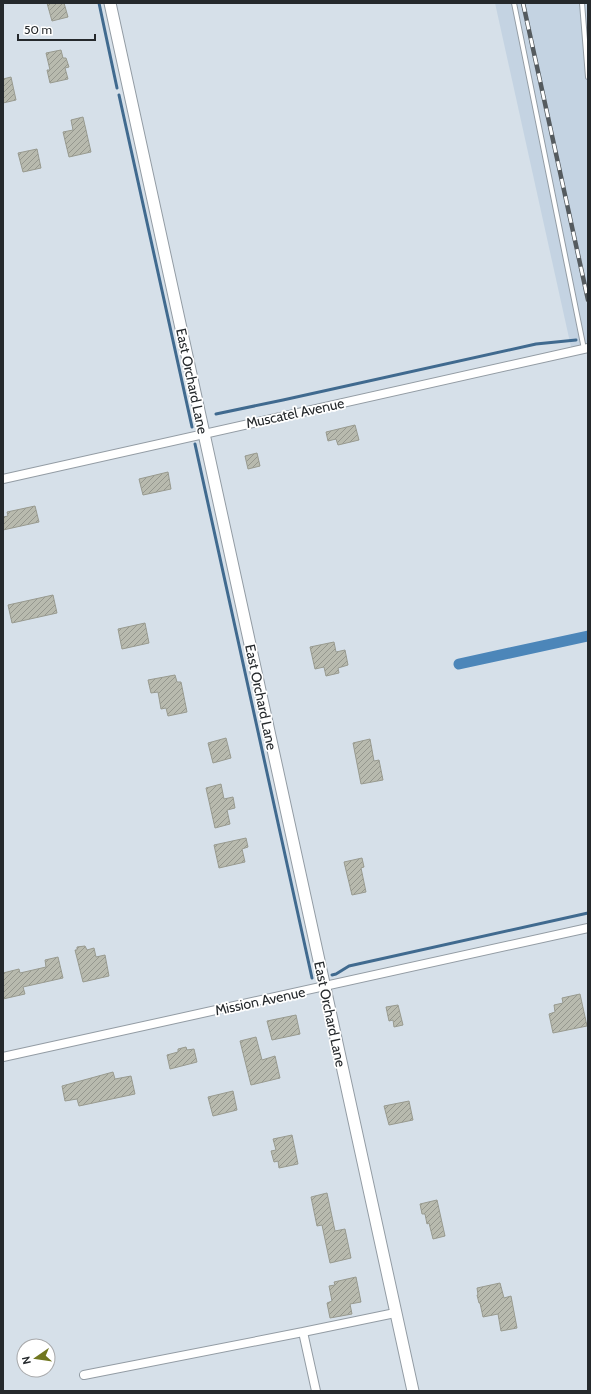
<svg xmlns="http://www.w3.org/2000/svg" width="591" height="1394" viewBox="0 0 591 1394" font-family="Cabin,sans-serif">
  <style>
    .built { fill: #c4d3e2 }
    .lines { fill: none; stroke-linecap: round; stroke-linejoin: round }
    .stream { stroke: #406a8f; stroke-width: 3 }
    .canal { stroke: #4c86b9; stroke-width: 11 }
    .building { fill: url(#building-hatch); stroke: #989a8f }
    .lane-casing { stroke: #939ca4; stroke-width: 6 }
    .street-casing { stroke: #939ca4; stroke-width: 10 }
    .secondary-casing { stroke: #939ca4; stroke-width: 13 }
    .lane { stroke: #fff; stroke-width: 4 }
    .street { stroke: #fff; stroke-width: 8 }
    .secondary { stroke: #fff; stroke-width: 11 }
    .rail-casing { stroke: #555b5f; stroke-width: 4.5 }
    .rail { stroke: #fff; stroke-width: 3; stroke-dasharray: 9; stroke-linecap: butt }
    .labels { text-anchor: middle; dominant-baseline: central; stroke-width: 3.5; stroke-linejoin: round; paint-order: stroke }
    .street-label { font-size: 14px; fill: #25292c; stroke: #fff }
  </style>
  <defs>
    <pattern id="building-hatch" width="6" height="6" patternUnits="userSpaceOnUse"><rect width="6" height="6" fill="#b8baae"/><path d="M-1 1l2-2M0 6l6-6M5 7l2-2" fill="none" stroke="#95978e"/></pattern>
  </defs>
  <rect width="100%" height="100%" fill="#d6e0e9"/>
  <!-- built -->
  <path class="built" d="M495 3H588V344L571 347Z"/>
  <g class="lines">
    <!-- stream -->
    <path class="stream" d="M99 3 117 88
      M119 95 192 427
      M216 414 283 400 536 344 576 340
      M195 444 312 978
      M332 975 336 974 349 966 588 913"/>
    <!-- canal -->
    <path class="canal" d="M459 664 588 636"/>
  </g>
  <!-- building -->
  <path class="building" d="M47 3H64L68 17 52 21Z
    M61 50 63 58H66L69 67 65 68 68 79 50 83 47 70H50L46 53Z
    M11 77 16 100 3 103V79Z
    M83 117 91 152 69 157 63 132 73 130 71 120Z
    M37 149 41 168 23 172 18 153Z
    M355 425 359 440 338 445 336 439 328 441 326 432Z
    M257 453 260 466 248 469 245 456Z
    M168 472 171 489 143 495 139 479Z
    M35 506 39 522 3 530V517L8 516 7 512Z
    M53 595 57 613 12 623 8 605Z
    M145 623 149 643 122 649 118 629Z
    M334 642 336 652 345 650 348 665 338 668 339 673 326 676 324 667 315 669 310 647Z
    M175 675 177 682H181L187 712 168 716 166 708 161 709 158 692 151 693 148 680Z
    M226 738 231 758 213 763 208 743Z
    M370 739 374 761 379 760 383 780 361 784 353 743Z
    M221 784 224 799 233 797 235 808 227 810 230 824 215 828 206 788Z
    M246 838 248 847 242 849 245 862 219 868 214 845Z
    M362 858 364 867 361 868 366 892 352 895 344 862Z
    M85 946 87 950 94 948 96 957 105 955 109 976 83 982 75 950H77V947Z
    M58 957 63 978 23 987 25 994 3 999V973L19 969 20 973 46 967 45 960Z
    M580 994 587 1026 553 1033 549 1014 555 1012 554 1005 563 1003 562 998Z
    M398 1005 403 1025 394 1027 393 1020 389 1021 386 1007Z
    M296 1015 300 1034 272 1040 267 1021Z
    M256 1037 262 1060 275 1056 280 1078 251 1085 240 1041Z
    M186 1047 187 1050 194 1049 197 1062 170 1069 167 1055 178 1052V1049Z
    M113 1072 115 1079 131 1076 135 1094 79 1106 77 1099 65 1101 62 1086Z
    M233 1091 237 1110 213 1116 208 1097Z
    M409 1101 413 1120 389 1125 384 1106Z
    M292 1135 298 1164 279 1168 278 1161 274 1162 271 1151 276 1150 273 1139Z
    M327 1193 335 1231 345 1229 351 1258 330 1263 322 1225 317 1226 311 1197Z
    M437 1200 445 1236 433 1239 429 1223 427 1224 425 1214H422L420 1204Z
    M356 1277 361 1302 350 1304 352 1314 330 1318 327 1303 332 1301 329 1286 335 1285 334 1282Z
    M500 1283 504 1298 511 1296 517 1328 501 1331 498 1314 483 1317 480 1303H479L477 1295H478L477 1288Z"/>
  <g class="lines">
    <!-- lane casing -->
    <g class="lane-casing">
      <path id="lane" d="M514 3 584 349
        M582 3 588 77"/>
    </g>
    <!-- street casing -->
    <g class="street-casing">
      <path id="street" d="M3 479 588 348
        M3 1057 588 928
        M303 1332 316 1391
        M84 1375 303 1332 395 1313"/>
    </g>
    <!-- secondary casing -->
    <g class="secondary-casing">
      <path id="secondary" d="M110 3 413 1391"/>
    </g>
    <!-- lane -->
    <use href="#lane" class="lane"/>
    <!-- street -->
    <use href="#street" class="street"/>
    <!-- secondary -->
    <use href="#secondary" class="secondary"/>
    <!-- rail casing -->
    <g class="rail-casing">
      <path id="rail" d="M523 3 588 300"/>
    </g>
    <!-- rail -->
    <use href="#rail" class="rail"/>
  </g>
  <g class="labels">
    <!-- street labels -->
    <g class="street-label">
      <text transform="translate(192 381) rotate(78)">East Orchard Lane</text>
      <text transform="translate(295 413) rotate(-12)">Muscatel Avenue</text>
      <text transform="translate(261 697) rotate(78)">East Orchard Lane</text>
      <text transform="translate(260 1001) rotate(-12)">Mission Avenue</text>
      <text transform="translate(330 1014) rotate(78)">East Orchard Lane</text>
    </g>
  </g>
  <!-- border -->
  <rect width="591" height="1394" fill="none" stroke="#25292c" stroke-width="8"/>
  <!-- north arrow -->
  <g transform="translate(36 1358) rotate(257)"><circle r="19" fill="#ffffff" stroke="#a8a9ab"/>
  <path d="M0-3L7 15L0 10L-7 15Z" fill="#717720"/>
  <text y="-6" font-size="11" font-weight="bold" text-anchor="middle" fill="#25292c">N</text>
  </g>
  <!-- scale -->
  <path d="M18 34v6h77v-6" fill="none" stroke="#25292c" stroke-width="2"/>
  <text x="24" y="34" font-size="12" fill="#25292c" stroke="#ffffff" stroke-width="3" paint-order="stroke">50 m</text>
</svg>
